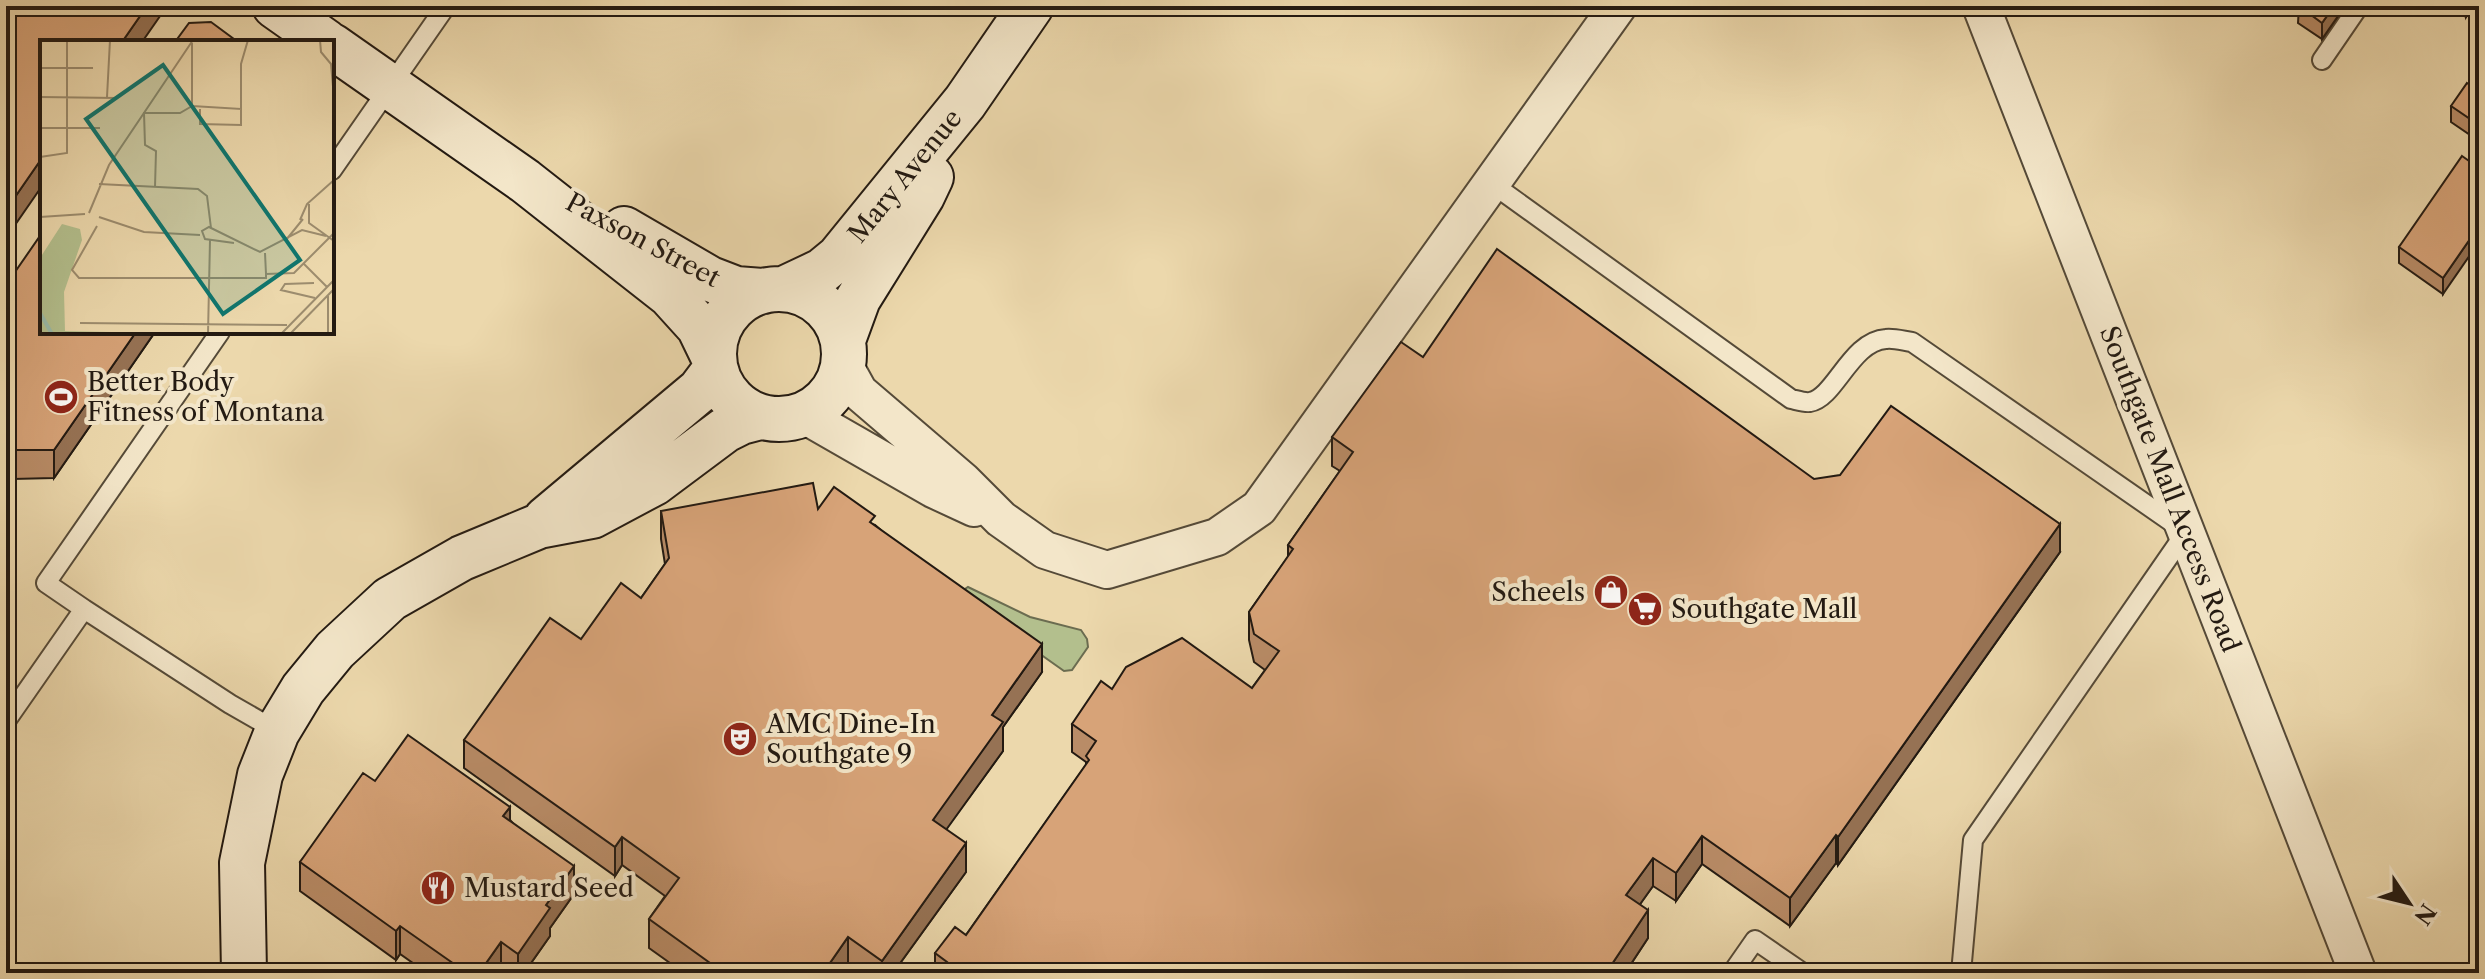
<svg xmlns="http://www.w3.org/2000/svg" width="2485" height="979" viewBox="0 0 2485 979" font-family="'Libre Caslon Text',serif">
  <style>
    .green { fill: #b3bf8d; stroke: #6b6c50; stroke-width: 2 }
    .lines { fill: none; stroke-linecap: round; stroke-linejoin: round }
    .lane-casing { stroke: #554a38; stroke-width: 22 }
    .street-casing { stroke: #554a38; stroke-width: 40 }
    .secondary-casing { stroke: #231a12; stroke-width: 48 }
    .lane { stroke: #f3e6c9; stroke-width: 18 }
    .street { stroke: #f3e6c9; stroke-width: 36 }
    .secondary { stroke: #f3e6c9; stroke-width: 44 }
    .wall { fill: #b98c67; stroke: #231a12; stroke-width: 2 }
    .shaded-wall { fill: #967254; stroke: #231a12; stroke-width: 2 }
    .building { fill: #d7a378; stroke: #231a12; stroke-width: 2 }
    .labels { text-anchor: middle; dominant-baseline: central; stroke-width: 8; stroke-linejoin: round; paint-order: stroke }
    .street-label { font-size: 26px; fill: #231a12; stroke: #f3e6c9 }
    .poi-label { font-size: 26px; fill: #231a12; stroke: #f3e6c9; text-anchor: start }
    .inset-river { fill: none; stroke: #99baaa; stroke-width: 4 }
    .inset-road { fill: none; stroke: #9c8c6e; stroke-width: 2 }
    .view { fill: #0f766e; fill-opacity: 0.15; stroke: #0f766e; stroke-width: 4 }
    .inset-edge { fill: none; stroke: #231a12; stroke-width: 4 }
  </style>
  <rect width="100%" height="100%" fill="#ecd8ac"/>
  <filter id="stains"><feTurbulence type="fractalNoise" baseFrequency=".0025" numOctaves="4"/><feColorMatrix values="0 0 0 0 .2 0 0 0 0 .09 0 0 0 0 .02 0 0 0 .5 -.17"/></filter>
  <radialGradient id="worn" r=".72"><stop offset=".6" stop-color="#630" stop-opacity="0"/><stop offset="1" stop-color="#630" stop-opacity=".3"/></radialGradient>
  <!-- green -->
  <path class="green" d="M968 587 1030 617 1081 630 1087 639 1088 647 1072 670 1064 671 1002 627 962 591Z"/>
  <g class="lines">
    <!-- lane casing -->
    <g class="lane-casing">
      <path id="lane" d="M2322 60 2359 6
        M332 170 446 6
        M1491 183 1791 399C1796 400 1805 403 1810 402 1835 398 1851 341 1886 339 1894 338 1904 341 1912 342L2186 532 1973 840 1961 973
        M84 609 46 583 220 332
        M6 721 84 609 230 704 277 731
        M1732 973 1755 940 1803 973"/>
    </g>
    <!-- street casing -->
    <g class="street-casing">
      <path id="street" d="M1981 6 2358 973
        M843 363 859 392 963 481 1001 519 1045 550 1107 570 1217 537 1259 508 1618 6
        M804 415 933 489 974 508"/>
    </g>
    <!-- secondary casing -->
    <g class="secondary-casing">
      <path id="secondary" d="M275 6 326 42
        M332 46 525 181 670 295 699 327 714 358
        M624 229 710 279 736 289 764 291
        M784 289 822 271 839 257 965 102 1031 6
        M714 354a65 65 0 1 1 130 0a65 65 0 1 1-130 0Z
        M843 340 858 299 922 196 931 177
        M546 519 700 390 715 370
        M244 973 242 863 260 775 277 732 303 689 335 650 390 599 462 558 539 526 592 516 654 483 725 430 741 422 760 417"/>
    </g>
    <!-- lane -->
    <use href="#lane" class="lane"/>
    <!-- street -->
    <use href="#street" class="street"/>
    <!-- secondary -->
    <use href="#secondary" class="secondary"/>
  </g>
  <!-- wall -->
  <path class="wall" d="M2299 6H2345L2322 39 2298 23Z
    M2428 6H2443L2438 13Z
    M2450 6H2473L2466 17Z
    M2479 91V141L2451 122V106Z
    M2479 168 2443 294 2399 263V247Z
    M6 285 155 332 54 478 13 479V463L6 458Z
    M1423 357 1814 479 2060 552 1838 865 1836 863 1790 926 1702 864 1676 901 1653 886 1640 904 1648 938 1625 973H935V953L966 935 1086 765V762L1072 752V724L1112 689 1252 688 1265 670 1254 662 1249 640V612L1288 557V545L1340 471 1332 466V437Z
    M818 509 875 525 1042 672 1003 727V751L946 829 966 872 893 973H859L848 966 843 973H684L649 948V919L665 896 622 865 615 876 464 768V740L581 639 641 598 665 564 661 539V511Z
    M375 781 510 820 574 894 550 928V936L524 973H505L501 970 499 973H427L400 954 396 960 300 891V862Z"/>
  <!-- shaded-wall -->
  <path class="shaded-wall" d="M147 6H167L142 42H122Z
    M2334 6H2345L2322 39V23Z
    M2466 6H2473L2466 17Z
    M42 158V186L6 238V210Z
    M2479 226V242L2443 294V278Z
    M136 332H155L54 478V450Z
    M2060 524V552L1838 865V837Z
    M1042 644V672L1003 727V751L933 848V820L992 715Z
    M510 807V835L503 816Z
    M1836 835V863L1790 926V898Z
    M1702 836V864L1676 901V873Z
    M622 837V865L615 876V847Z
    M966 843V872L893 973H882V961Z
    M1653 858V886L1626 924V895Z
    M574 866V894L550 928V936L524 973H518V954L546 905Z
    M1648 910V938L1625 973H1606Z
    M400 926V954L396 960V931Z
    M848 937V966L843 973H823Z
    M501 942V970L499 973H479Z"/>
  <!-- building -->
  <path class="building" d="M19 6H147L122 42H42V158L6 210V24Z
    M2299 6H2334L2322 23Z
    M211 22 238 42H175L189 23Z
    M2467 83 2479 91V125L2451 106Z
    M2462 156 2479 168V226L2443 278 2399 247Z
    M42 233V332H136L54 450H13V435L6 430V285Z
    M1497 249 1814 479 1840 475 1891 406 2060 524 1838 837 1836 835 1790 898 1702 836 1676 873 1653 858 1626 895 1648 910 1606 973H939L947 962 935 953 955 927 966 935 1089 760 1086 756 1096 741 1072 724 1101 681 1112 689 1126 667 1182 638 1252 688 1279 651 1254 634 1249 612 1293 549 1288 545 1353 452 1332 437 1401 342 1423 357Z
    M813 483 818 509 834 487 875 516 870 522 1042 644 992 715 1003 722 933 820 966 843 882 961 848 937 823 973H724L649 919 679 878 622 837 615 847 464 740 550 618 581 639 621 583 641 598 669 558 661 511Z
    M408 735 510 807 503 816 574 866 546 905 550 908 518 954 501 942 479 973H467L400 926 396 931 300 862 363 773 375 781Z"/>
  <!-- icons -->
  <defs>
    <g id="stadium-disc" transform="scale(1.8)"><circle r="9.5" fill="#8f2418" stroke="#f3e6c9"/><path d="M0-5a6.5 5 0 1 0 0 10a6.5 5 0 1 0 0-10ZM-3.5-1.8h7v3.6h-7Z" fill="#fff"/></g>
    <g id="shop-disc" transform="scale(1.8)"><circle r="9.5" fill="#8f2418" stroke="#f3e6c9"/><path d="M-5-2.5h2.3a2.7 3.5 0 0 1 5.4 0H5L5.5 6h-11ZM-1.5-2.5h3a1.5 2.3 0 0 0-3 0Z" fill="#fff"/></g>
    <g id="supermarket-disc" transform="scale(1.8)"><circle r="9.5" fill="#8f2418" stroke="#f3e6c9"/><path d="M-6-5.5h2.5l.6 2H6L4.5 2H-2.5L-4.4-4H-6ZM-1.5 3.2a1.3 1.3 0 1 0 .1 0ZM3 3.2a1.3 1.3 0 1 0 .1 0Z" fill="#fff"/></g>
    <g id="theatre-disc" transform="scale(1.8)"><circle r="9.5" fill="#8f2418" stroke="#f3e6c9"/><path d="M-5-5.5Q0-4 5-5.5V0Q5 5 0 6Q-5 5-5 0ZM-3.3-2.5H-1v1.5H-3.3ZM1-2.5H3.3v1.5H1ZM-2.8 1Q0 5.5 2.8 1Z" fill="#fff"/></g>
    <g id="restaurant-disc" transform="scale(1.8)"><circle r="9.5" fill="#8f2418" stroke="#f3e6c9"/><path d="M-5-6h1v4h1v-4h1v4h1v-4h1v5L-1.5 .5V6h-2V.5L-5-1ZM5-6V6H3V1.5H1.5Q1.5-4 5-6Z" fill="#fff"/></g>
  </defs>
  <g fill-rule="evenodd">
    <use href="#stadium-disc" x="61" y="397"/>
    <use href="#shop-disc" x="1611" y="592"/>
    <use href="#supermarket-disc" x="1645" y="609"/>
    <use href="#theatre-disc" x="740" y="739"/>
    <use href="#restaurant-disc" x="438" y="888"/>
  </g>
  <g class="labels">
    <!-- street labels -->
    <g class="street-label">
      <text transform="translate(905 176) rotate(-51)">Mary Avenue</text>
      <text transform="translate(643 240) rotate(28)">Paxson Street</text>
      <text transform="translate(2170 489) rotate(69)">Southgate Mall Access Road</text>
    </g>
    <!-- poi labels -->
    <g class="poi-label">
      <text x="87" y="382">Better Body<tspan x="87" dy="30">Fitness of Montana</tspan></text>
      <text x="1585" y="592" text-anchor="end">Scheels</text>
      <text x="1671" y="609">Southgate Mall</text>
      <text x="766" y="724">AMC Dine-In<tspan x="766" dy="30">Southgate 9</tspan></text>
      <text x="464" y="888">Mustard Seed</text>
    </g>
  </g>
  <!-- overview -->
  <g transform="translate(40 40)">
    <rect width="294" height="294" fill="#ecd8ac"/>
    <path d="M22 184 40 189 42 200 24 252 25 291 164 294H0V218Z" fill="#b3bf8d"/>
    <path class="inset-river" d="M0 273 12 294"/>
    <path class="inset-road" d="M280 0 281 12 291 24 294 58M0 28H53M0 57 77 58M67 57 70 0M152 66 201 69V24L208 0M160 69V84L201 85V69M0 88H60M0 117 27 113V0M59 144 158 149 167 156 171 188M115 147 116 111 105 105 104 73H140L152 66V3M269 164V183L294 201M49 173 69 125 153 0M0 177 45 174M59 177 104 192 160 195M260 180 267 164 294 140M57 186 32 230 39 238H226V234M246 200 263 179M194 203 165 199 162 191 169 187 220 212 262 190 286 196M225 213 226 234 254 233 294 193M264 224 287 247M274 243 245 244 241 250 275 258M288 256V294M40 283 247 285M168 294 170 200M241 294 294 240M250 294 294 249"/>
    <path class="view" d="M123 25 260 220 183 274 46 79Z"/>
    <rect width="294" height="294" class="inset-edge"/>
  </g>
  <!-- margin -->
  <rect width="2485" height="979" fill="none" stroke="#ecd8ac" stroke-width="32"/>
  <rect x="8" y="8" width="2469" height="963" fill="none" stroke="#231a12" stroke-width="4"/>
  <rect x="16" y="16" width="2453" height="947" fill="none" stroke="#231a12" stroke-width="2"/>
  <!-- north arrow -->
  <g transform="translate(2409 903) rotate(125)" stroke="#f3e6c9" stroke-width="6" paint-order="stroke">
  <path d="M0-6L14 30L0 20L-14 30Z" fill="#231a12"/>
  <text y="-12" font-size="22" font-weight="bold" text-anchor="middle" fill="#231a12">N</text>
  </g>
  <rect width="100%" height="100%" filter="url(#stains)"/>
  <rect width="100%" height="100%" fill="url(#worn)"/>
</svg>
